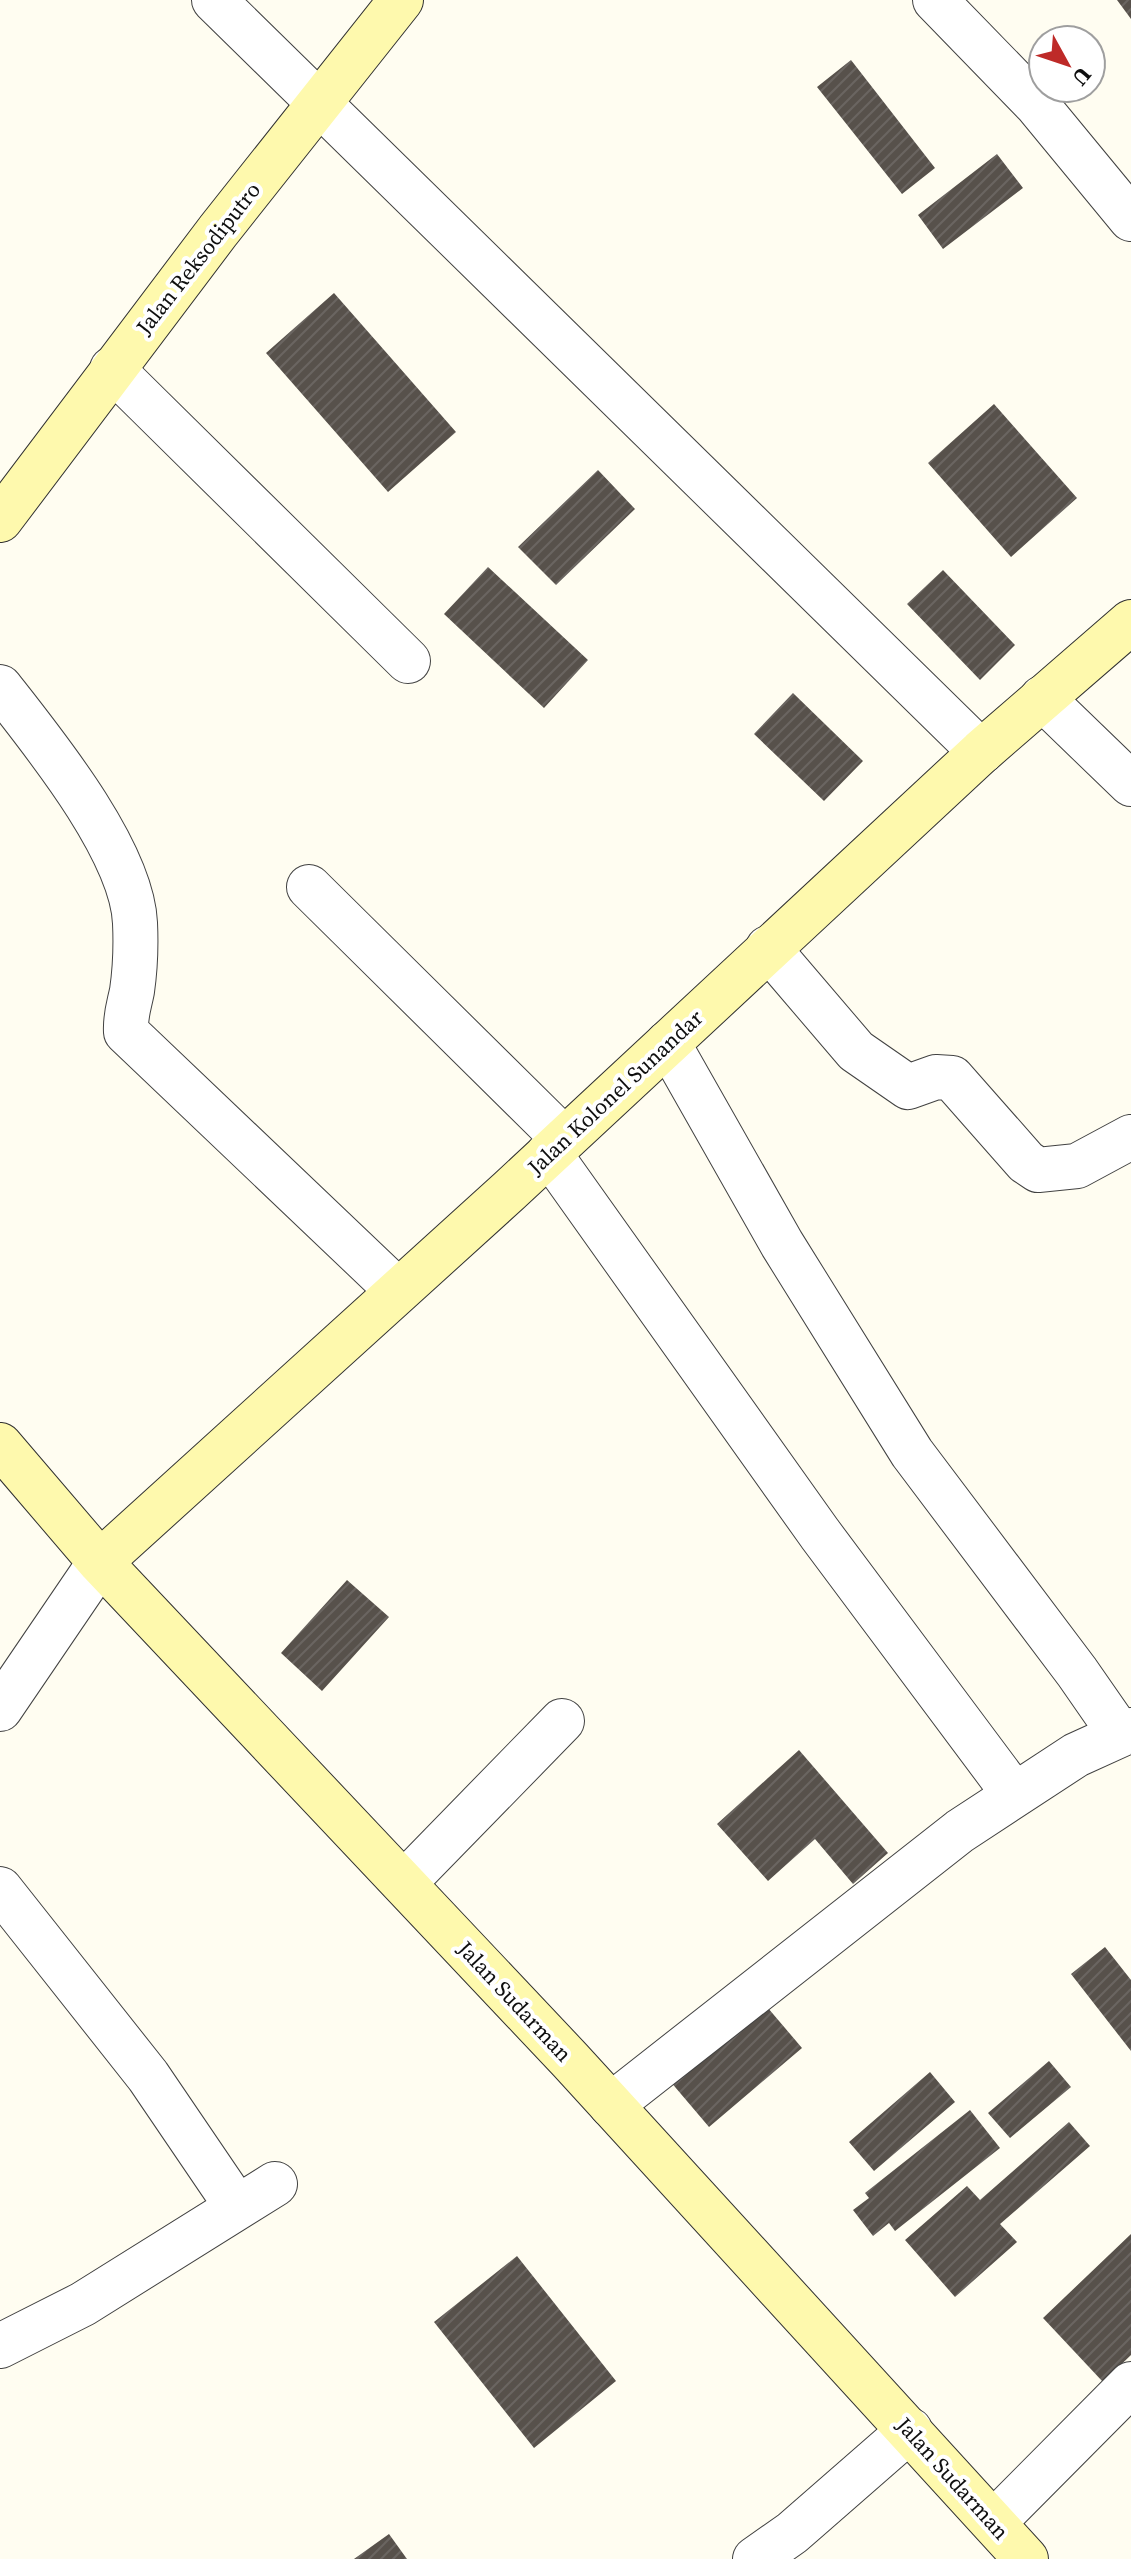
<svg xmlns="http://www.w3.org/2000/svg" width="1131" height="2559" viewBox="0 0 1131 2559" font-family="'Source Serif 4',serif">
  <style>
    .building { fill: url(#building-hatch) }
    .lines { fill: none; stroke-linecap: round; stroke-linejoin: round }
    .street-casing { stroke: #424242; stroke-width: 46 }
    .secondary-casing { stroke: #313131; stroke-width: 46 }
    .street { stroke: #fff; stroke-width: 44 }
    .secondary { stroke: #fef9ad; stroke-width: 44 }
    .labels { text-anchor: middle; dominant-baseline: central; stroke-width: 8; stroke-linejoin: round; paint-order: stroke }
    .street-label { font-size: 22px; fill: #0f0f0f; stroke: #fff }
  </style>
  <defs>
    <pattern id="building-hatch" width="6" height="6" patternUnits="userSpaceOnUse" patternTransform="scale(2)"><rect width="6" height="6" fill="#57514b"/><path d="M-1 1l2-2M0 6l6-6M5 7l2-2" fill="none" stroke="#6a6561"/></pattern>
  </defs>
  <rect width="100%" height="100%" fill="#fffdf1"/>
  <!-- building -->
  <path class="building" d="M1117 0H1131V19Z
    M851 60 935 168 902 194 817 87Z
    M997 154 1023 188 943 249 918 215Z
    M334 293 456 432 388 492 266 353Z
    M994 404 1077 498 1011 557 928 463Z
    M598 470 635 509 556 585 518 547Z
    M488 567 588 660 544 708 444 614Z
    M943 570 1015 645 980 680 907 604Z
    M793 693 863 761 824 801 754 734Z
    M347 1580 389 1617 322 1691 281 1653Z
    M799 1750 888 1853 853 1884 815 1839 768 1881 717 1824Z
    M1105 1947 1131 1980V2051L1071 1974Z
    M757 1995 802 2048 709 2127 664 2074Z
    M1049 2061 1071 2087 1010 2138 988 2113Z
    M930 2072 955 2102 874 2171 849 2142Z
    M970 2110 1000 2148 895 2231 889 2223 873 2236 853 2210 869 2198 865 2193Z
    M1069 2122 1090 2146 1000 2224 1017 2242 955 2297 905 2240 967 2186 980 2200Z
    M1131 2234V2355L1103 2382 1043 2318Z
    M517 2256 616 2381 534 2448 434 2322Z
    M389 2534 407 2559H354Z"/>
  <g class="lines">
    <!-- street casing -->
    <g class="street-casing">
      <path id="street" d="M214 0 981 752
        M935 0 1037 105 1131 219
        M112 369 408 661
        M0 687C44 743 132 851 135 923 136 944 135 970 132 991 129 1006 125 1016 126 1032L398 1291
        M1042 698 1131 784
        M309 887 564 1139
        M768 948 856 1051 908 1087 936 1077 952 1078 1026 1162 1038 1170 1077 1166 1131 1137
        M668 1043 782 1244 912 1453 1077 1672 1120 1734
        M549 1153 820 1534 1014 1794
        M0 1709 100 1562
        M404 1883 562 1721
        M0 1889 148 2076 237 2207
        M611 2105 960 1831 1076 1755 1131 1730
        M0 2346 83 2304 275 2184
        M994 2522 1131 2384
        M755 2559 792 2533 910 2430"/>
    </g>
    <!-- secondary casing -->
    <g class="secondary-casing">
      <path id="secondary" d="M0 520 218 231 401 0
        M0 1445 100 1562 570 2060 1026 2559
        M100 1562 509 1191 981 752 1131 622"/>
    </g>
    <!-- street -->
    <use href="#street" class="street"/>
    <!-- secondary -->
    <use href="#secondary" class="secondary"/>
  </g>
  <g class="labels">
    <!-- street labels -->
    <g class="street-label">
      <text transform="translate(198 258) rotate(-52)">Jalan Reksodiputro</text>
      <text transform="translate(615 1092) rotate(-43)">Jalan Kolonel Sunandar</text>
      <text transform="translate(515 2001) rotate(47)">Jalan Sudarman</text>
      <text transform="translate(953 2478) rotate(48)">Jalan Sudarman</text>
    </g>
  </g>
  <!-- north arrow -->
  <g transform="translate(1067 64) rotate(130)"><circle r="38" fill="#ffffff" stroke="#9f9f9f" stroke-width="2"/>
  <path d="M0-6L14 30L0 20L-14 30Z" fill="#be2a28"/>
  <text y="-12" font-size="22" font-weight="bold" text-anchor="middle" fill="#0f0f0f">U</text>
  </g>
</svg>
